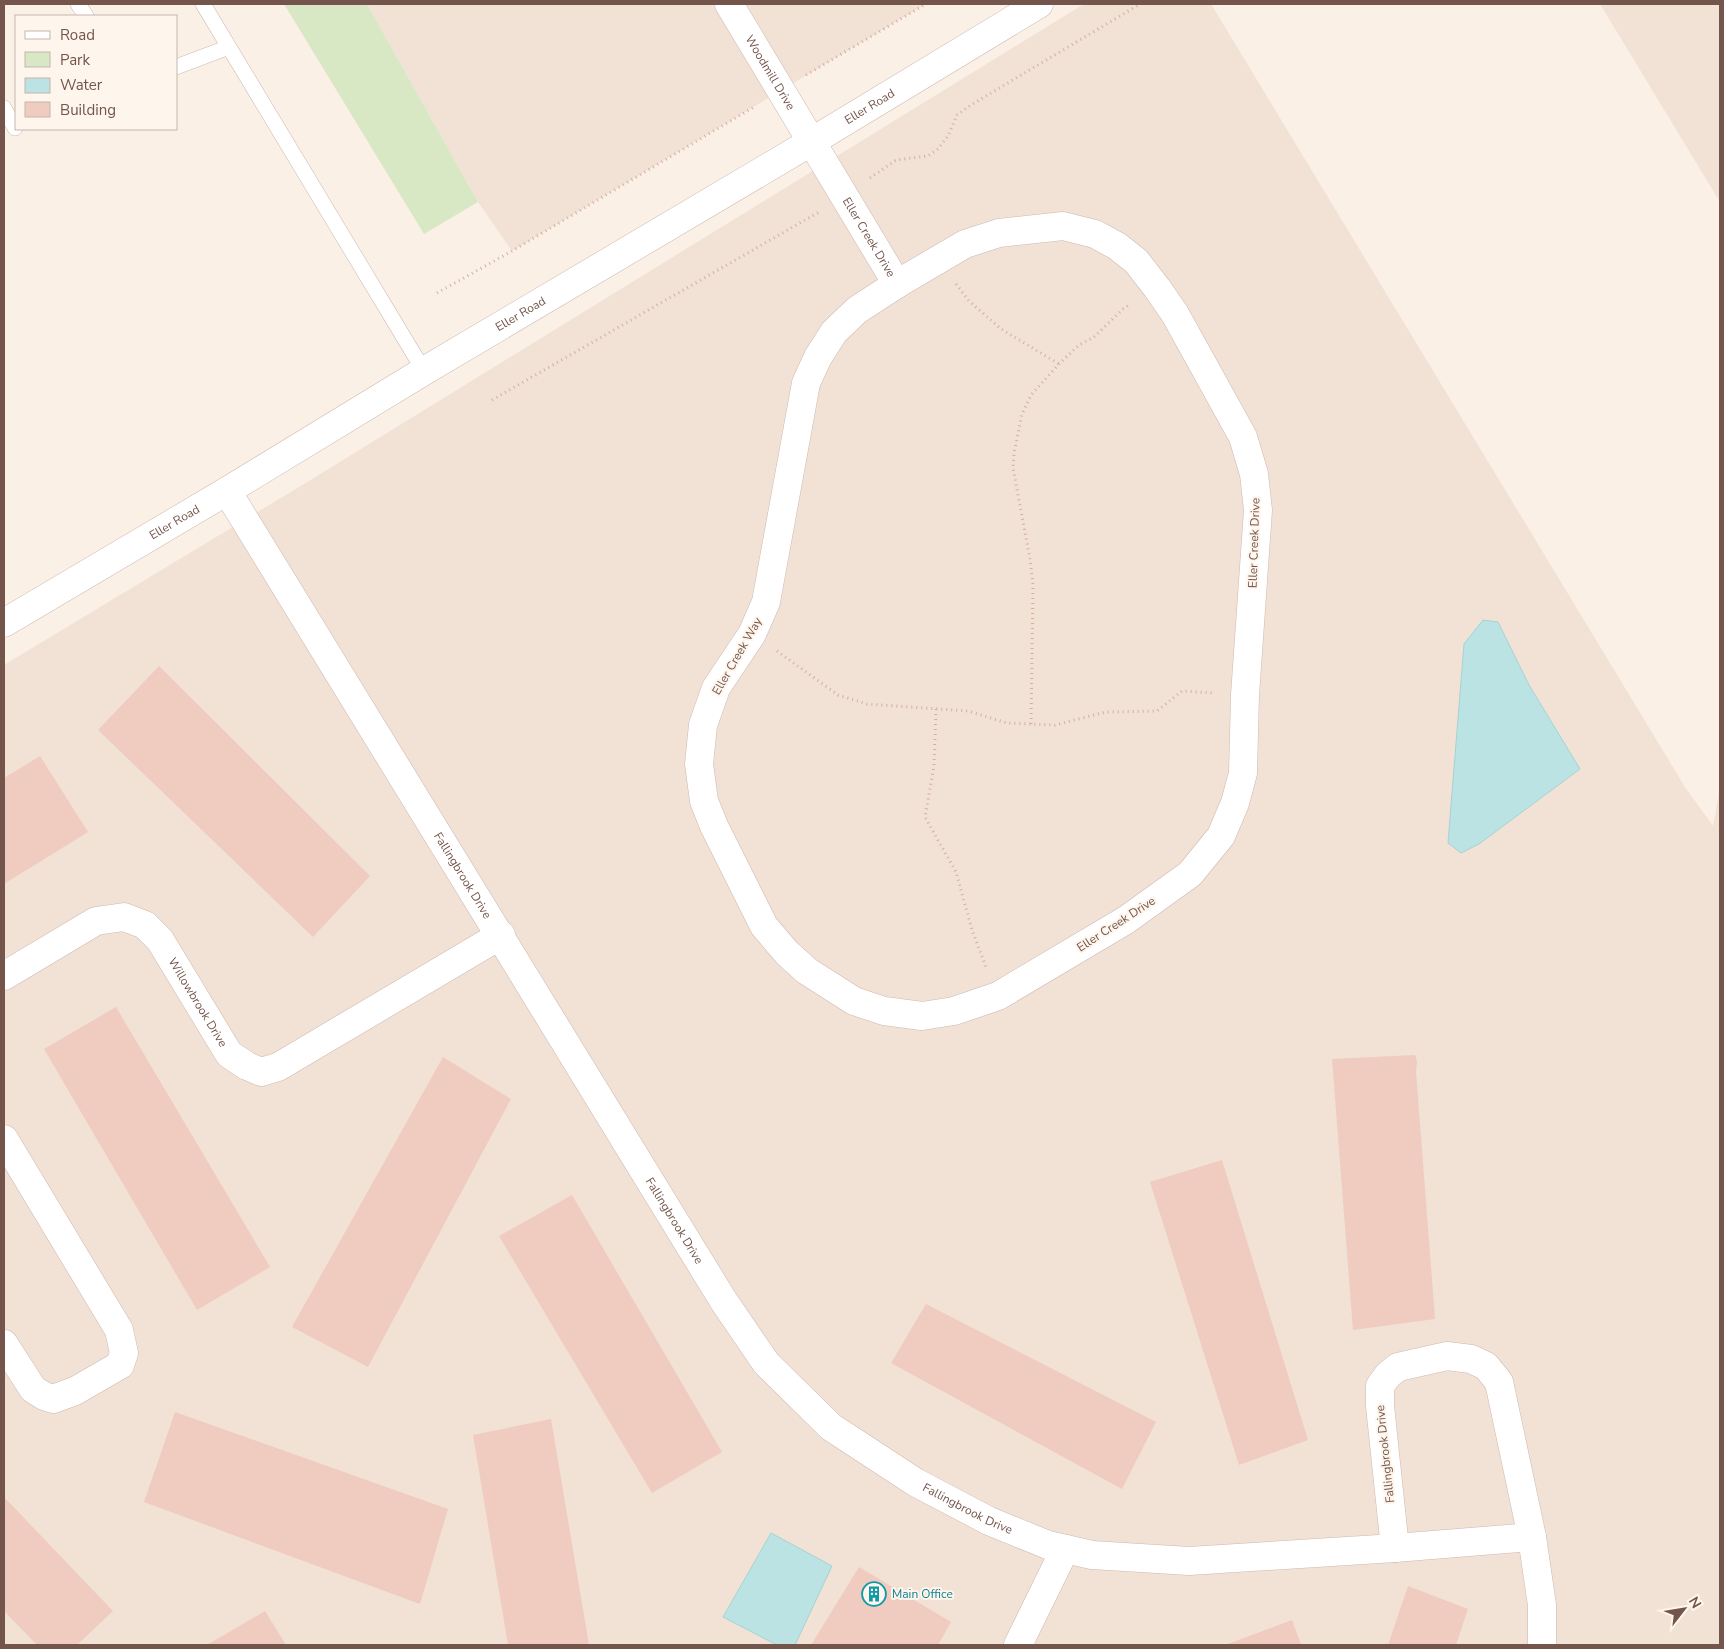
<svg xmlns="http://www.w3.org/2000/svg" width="1724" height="1649" viewBox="0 0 1724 1649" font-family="'Nunito Sans',sans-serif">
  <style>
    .residential { fill: #f2e1d5 }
    .green { fill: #d8e8c5 }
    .water { fill: #bce3e3; stroke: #a3d3d4 }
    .building { fill: #efccbf }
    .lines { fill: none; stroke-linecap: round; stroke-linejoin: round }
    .service-casing { stroke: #ceb9b0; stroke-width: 16 }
    .minor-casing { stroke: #ceb9b0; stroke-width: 29 }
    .tertiary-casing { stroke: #ceb9b0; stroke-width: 29 }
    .path { stroke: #d3afa3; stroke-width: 3; stroke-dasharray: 1 4; stroke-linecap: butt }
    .service { stroke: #fff; stroke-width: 15 }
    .minor { stroke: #fff; stroke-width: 28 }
    .tertiary { stroke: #fff; stroke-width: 28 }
    .labels { text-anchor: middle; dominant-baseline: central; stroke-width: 4; stroke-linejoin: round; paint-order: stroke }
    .street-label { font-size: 12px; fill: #73554c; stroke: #fef5ec }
    .culture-label { font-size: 12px; fill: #0d838f; stroke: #fef5ec; text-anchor: start }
  </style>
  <rect width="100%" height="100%" fill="#fbf0e6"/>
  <!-- residential -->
  <path class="residential" d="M367 4H926L512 251 478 202Z
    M1084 4H1211L1685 787 1713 826 1720 788V1645H4V665L304 484Z
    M1600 4H1720V202Z"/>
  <!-- green -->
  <path class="green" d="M284 4H367L478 202 424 234Z"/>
  <!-- water -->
  <path class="water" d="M1483 620 1498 622 1529 685 1580 769 1479 844 1461 853 1448 843 1464 644Z
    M771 1533 832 1566 795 1645H777L723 1617Z"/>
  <!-- building -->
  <path class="building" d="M159 666 370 876 313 937 98 730Z
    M40 756 88 832 4 884V778Z
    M116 1007 270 1267 197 1310 44 1049Z
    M1415 1055 1417 1061 1416 1072 1435 1319 1353 1330 1332 1059Z
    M443 1057 511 1099 368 1367 292 1327Z
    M1222 1160 1308 1440 1239 1465 1150 1182Z
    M572 1195 722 1452 652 1493 499 1236Z
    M926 1304 1156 1422 1122 1489 891 1363Z
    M175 1412 448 1509 420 1604 144 1502Z
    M551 1419 589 1645H508L473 1435Z
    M4 1497 113 1611 77 1645H37L4 1611Z
    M859 1567 951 1622 938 1645H811Z
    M1408 1586 1468 1609 1456 1645H1388Z
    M265 1611 286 1645H207Z
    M1292 1620 1301 1645H1225Z"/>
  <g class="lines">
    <!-- service casing -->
    <g class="service-casing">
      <path id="service" d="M78 4 86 16
        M203 4 424 371
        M176 67 229 47
        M4 108 15 128"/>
    </g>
    <!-- minor casing -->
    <g class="minor-casing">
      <g id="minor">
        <path id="s1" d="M729 4 897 284"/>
        <path d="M1063 226 1095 234 1117 246 1136 261 1157 288 1175 314 1243 437 1254 474 1258 510 1245 695 1243 773 1235 803 1221 836 1190 874 1126 920 998 996 954 1011 922 1016 884 1011 854 1001 807 971 787 953 764 926 714 826 704 801 699 764 703 725 716 688 752 634 766 602 806 383 818 357 834 332 857 310 897 284 965 244 999 233Z"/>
        <path id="s2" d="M227 491 723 1300 766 1363 831 1427 915 1482 989 1521 1048 1545 1092 1555 1189 1561 1395 1548 1532 1537"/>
        <path id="s3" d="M4 976 96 921 124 917 145 925 160 940 229 1054 247 1066 261 1072 278 1067 501 935"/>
        <path d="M4 1139 119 1330 124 1353 120 1365 75 1391 53 1399 44 1396 33 1389 4 1344"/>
        <path d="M1395 1548 1380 1406V1386L1388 1375 1398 1367 1447 1356 1471 1359 1486 1366 1499 1382 1532 1537 1542 1605V1645"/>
        <path d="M1018 1645 1065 1549"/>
      </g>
    </g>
    <!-- tertiary casing -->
    <g class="tertiary-casing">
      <g id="tertiary">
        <path id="s4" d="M4 623 227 491 424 371 811 142 1039 4"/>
      </g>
    </g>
    <!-- path -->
    <path class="path" d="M806 75 926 4
      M870 178 896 160 928 156 938 149 948 136 957 115 971 105 1140 4
      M956 284 969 301 1001 329 1059 364
      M437 293 512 251 754 107
      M492 400 819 212
      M777 651 838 695 867 704 968 711 1007 723 1055 725 1106 712 1157 711 1182 691 1215 693
      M936 709 934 766 925 817 956 872 972 930 986 967
      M1031 724 1033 585 1030 559 1013 468 1014 453 1022 414 1031 395 1059 364 1079 345 1094 337 1123 309 1131 304"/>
    <!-- service -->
    <use href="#service" class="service"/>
    <!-- minor -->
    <use href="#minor" class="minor"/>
    <!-- tertiary -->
    <use href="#tertiary" class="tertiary"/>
  </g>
  <!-- icons -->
  <defs>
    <g id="building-ring" transform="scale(1.25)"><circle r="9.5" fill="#fef5ec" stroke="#0f9aa8" stroke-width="1.5"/><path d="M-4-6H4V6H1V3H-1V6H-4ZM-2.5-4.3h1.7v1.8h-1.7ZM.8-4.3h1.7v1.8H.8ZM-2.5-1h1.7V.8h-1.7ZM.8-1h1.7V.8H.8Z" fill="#0f9aa8"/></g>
  </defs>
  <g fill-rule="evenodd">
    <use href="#building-ring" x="874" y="1594"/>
  </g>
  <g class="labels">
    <!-- street labels -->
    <g class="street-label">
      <text stroke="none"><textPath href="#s1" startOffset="80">Woodmill Drive</textPath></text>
      <text stroke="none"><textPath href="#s4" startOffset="1008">Eller Road</textPath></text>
      <text stroke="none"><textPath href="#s1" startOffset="272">Eller Creek Drive</textPath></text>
      <text stroke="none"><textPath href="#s4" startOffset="602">Eller Road</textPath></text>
      <text stroke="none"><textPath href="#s4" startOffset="198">Eller Road</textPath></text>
      <text transform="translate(1254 543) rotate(-88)">Eller Creek Drive</text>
      <text transform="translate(737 656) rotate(-60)">Eller Creek Way</text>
      <text stroke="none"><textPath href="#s2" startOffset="451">Fallingbrook Drive</textPath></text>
      <text transform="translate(1116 924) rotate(-33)">Eller Creek Drive</text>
      <text stroke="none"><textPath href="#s3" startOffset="252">Willowbrook Drive</textPath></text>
      <text stroke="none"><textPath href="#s2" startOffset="856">Fallingbrook Drive</textPath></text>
      <text transform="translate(1385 1454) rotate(-96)">Fallingbrook Drive</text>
      <text stroke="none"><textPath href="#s2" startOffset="1276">Fallingbrook Drive</textPath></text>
    </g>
    <!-- culture labels -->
    <g class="culture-label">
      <text x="892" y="1594">Main Office</text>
    </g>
  </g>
  <!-- border -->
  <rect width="1724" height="1649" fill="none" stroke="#73554c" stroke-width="10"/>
  <!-- legend -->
  <rect x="15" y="15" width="162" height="115" fill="#fef5ec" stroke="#c6b5ac"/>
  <rect x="25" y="31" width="25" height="8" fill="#ffffff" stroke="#c6b5ac"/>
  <text x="60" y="40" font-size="15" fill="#73554c">Road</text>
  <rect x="25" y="52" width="25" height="15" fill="#d8e8c5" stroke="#c6b5ac"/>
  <text x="60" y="65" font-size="15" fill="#73554c">Park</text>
  <rect x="25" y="78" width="25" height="15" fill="#bce3e3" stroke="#c6b5ac"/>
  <text x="60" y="90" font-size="15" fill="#73554c">Water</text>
  <rect x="25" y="102" width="25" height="15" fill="#efccbf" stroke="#c6b5ac"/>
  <text x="60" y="115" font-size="15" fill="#73554c">Building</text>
  <!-- north arrow -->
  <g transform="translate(1684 1609) rotate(59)" stroke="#fef5ec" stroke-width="4" paint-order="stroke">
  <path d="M0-4L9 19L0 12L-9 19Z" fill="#73554c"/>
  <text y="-8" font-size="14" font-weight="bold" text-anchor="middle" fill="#73554c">N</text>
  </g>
</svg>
